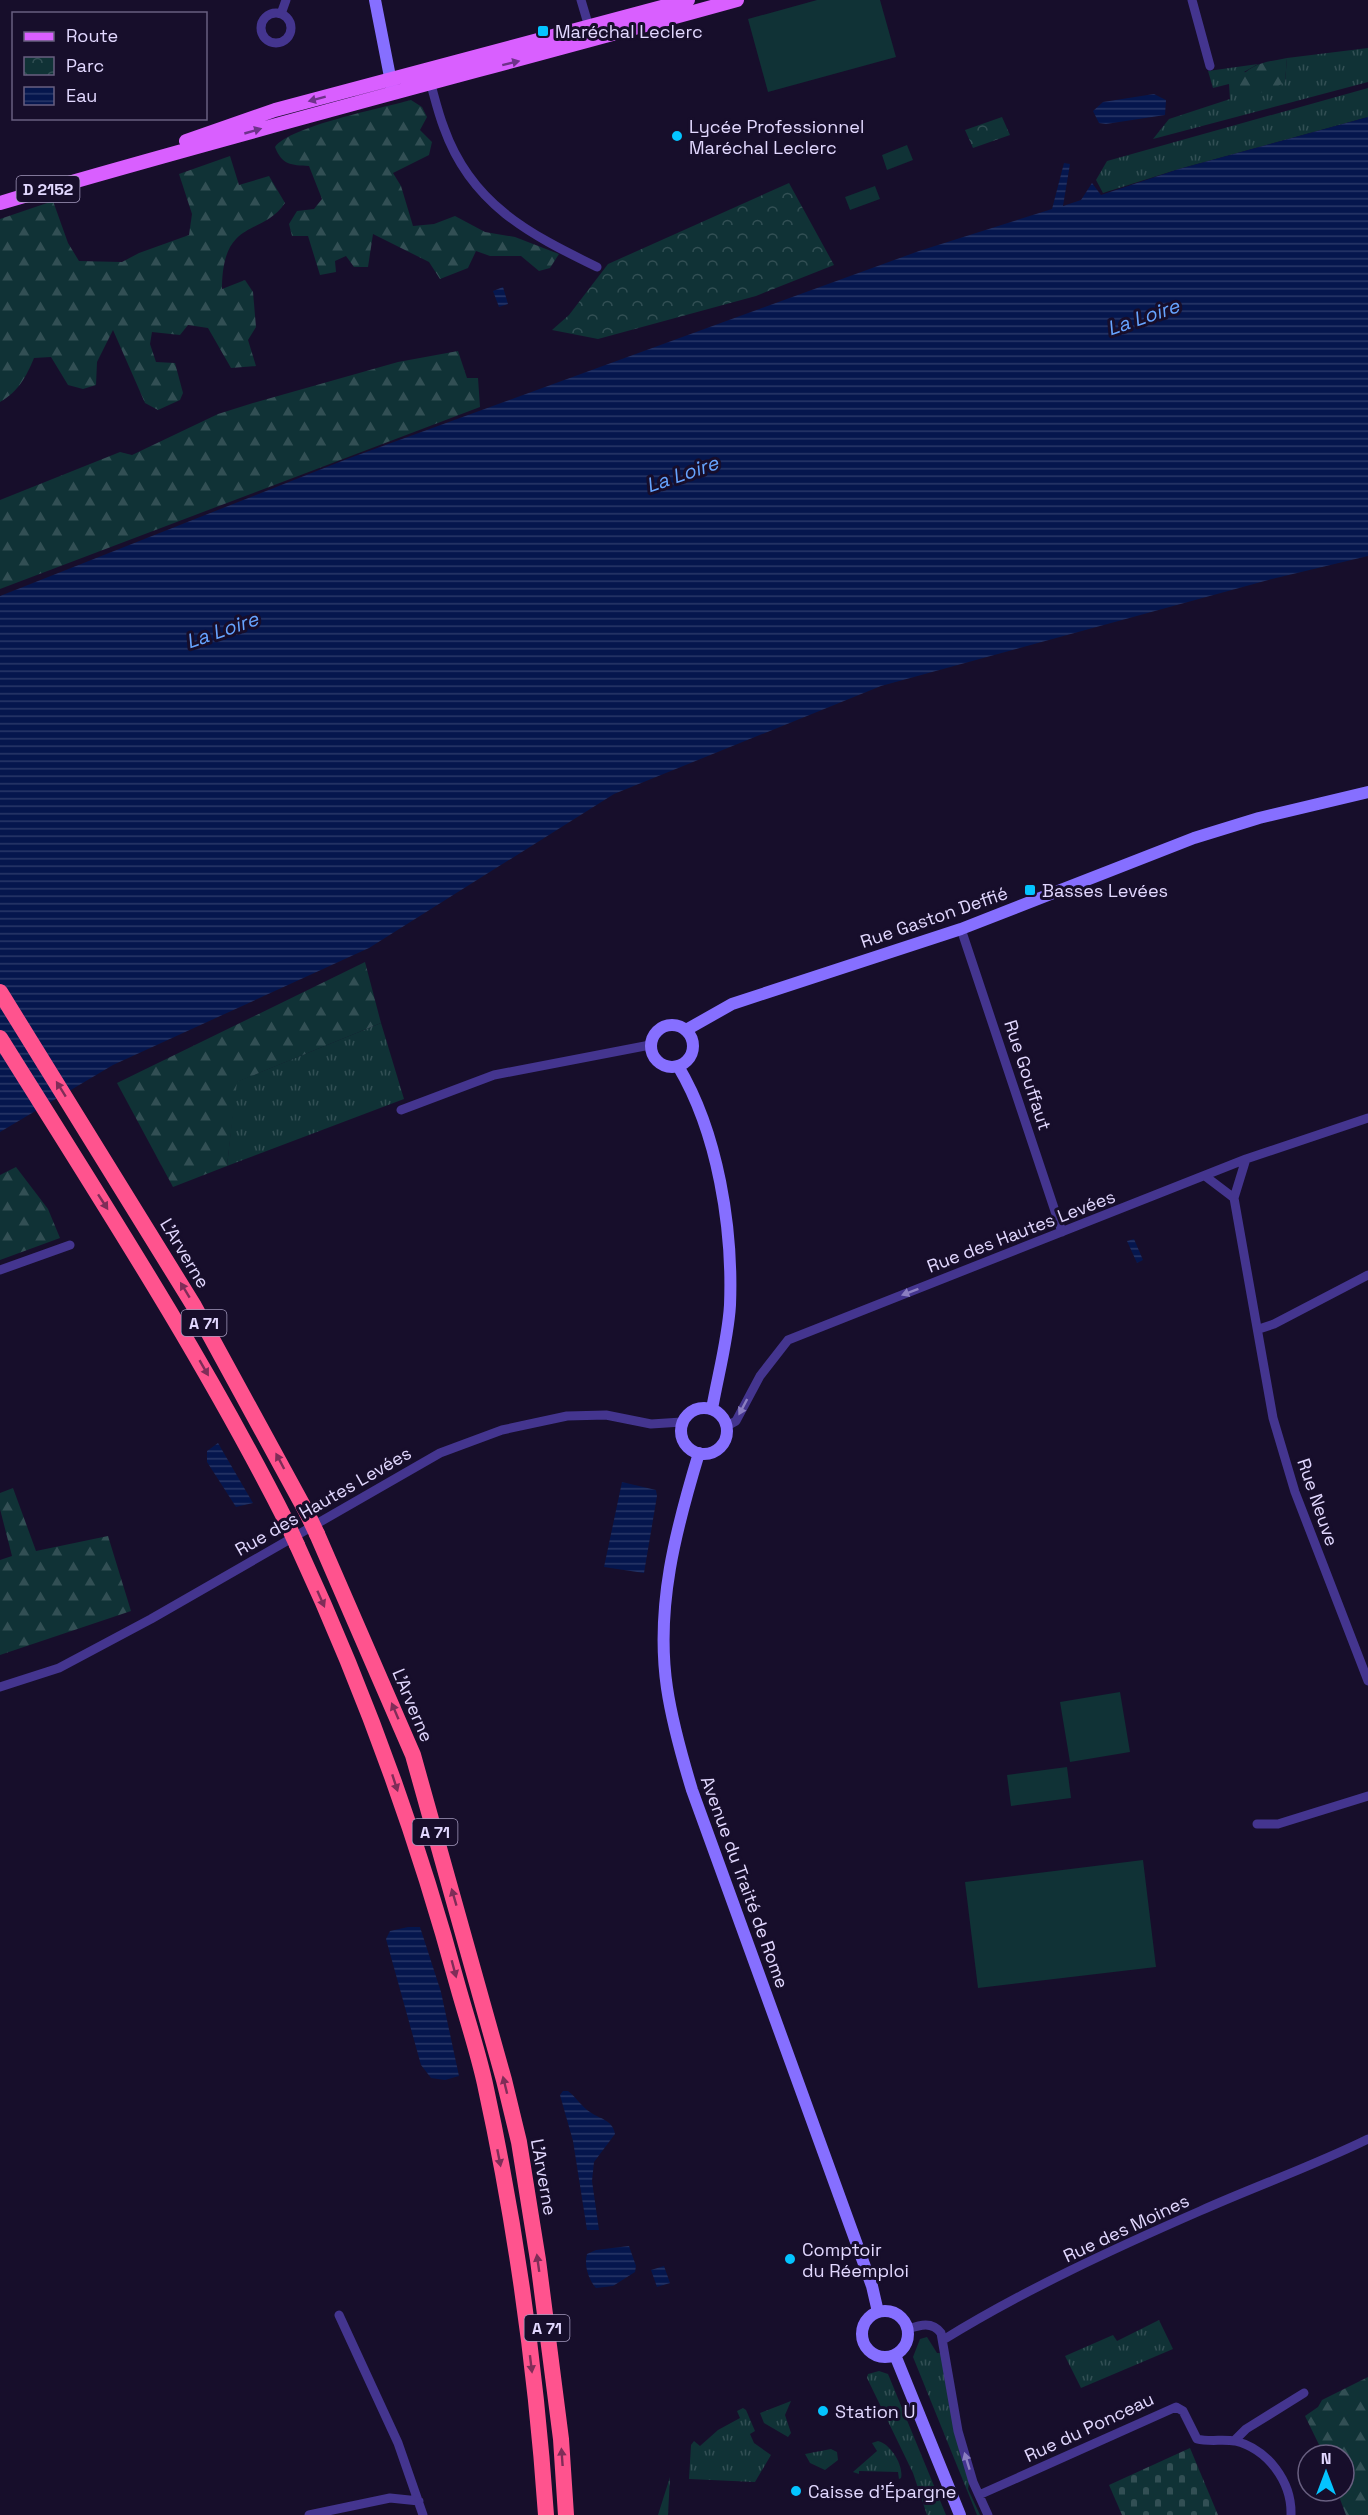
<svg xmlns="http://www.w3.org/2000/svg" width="1368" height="2515" viewBox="0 0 1368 2515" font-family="'Space Grotesk',sans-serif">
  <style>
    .grass { fill: url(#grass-tufts) }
    .forest { fill: url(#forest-firs) }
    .cemetery { fill: url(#cemetery-stones) }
    .park { fill: url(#park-crowns) }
    .pitch { fill: #103236 }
    .water { fill: url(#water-rules) }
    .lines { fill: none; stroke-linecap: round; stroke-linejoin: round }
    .street { stroke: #44358f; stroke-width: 9 }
    .secondary { stroke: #866fff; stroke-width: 12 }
    .primary { stroke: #d95fff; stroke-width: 14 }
    .highway { stroke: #ff538e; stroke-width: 16 }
    .highway-bridge { stroke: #ff538e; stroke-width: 16 }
    .oneway { fill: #6e328a }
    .oneway2 { fill: #7f2d58 }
    .oneway3 { fill: #8b7ec1 }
    .poi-dot { fill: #04c4ff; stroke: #170e2b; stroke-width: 2 }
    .labels { text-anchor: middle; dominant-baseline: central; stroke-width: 6; stroke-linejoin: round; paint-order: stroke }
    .shield { fill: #170e2b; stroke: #a59bbf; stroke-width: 1.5 }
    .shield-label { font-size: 16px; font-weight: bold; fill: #e2d8ff }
    .poi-label { font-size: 18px; fill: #e2d8ff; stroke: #170e2b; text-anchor: start }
    .street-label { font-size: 18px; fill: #e2d8ff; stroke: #170e2b }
    .water-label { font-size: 20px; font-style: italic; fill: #66a4ff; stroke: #170e2b }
  </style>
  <defs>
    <pattern id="grass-tufts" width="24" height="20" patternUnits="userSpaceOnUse" patternTransform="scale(1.5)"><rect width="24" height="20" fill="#103236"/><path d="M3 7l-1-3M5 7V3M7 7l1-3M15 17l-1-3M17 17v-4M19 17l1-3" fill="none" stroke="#324f54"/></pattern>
    <pattern id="forest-firs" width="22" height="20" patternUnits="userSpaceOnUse" patternTransform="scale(1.5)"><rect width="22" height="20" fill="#103236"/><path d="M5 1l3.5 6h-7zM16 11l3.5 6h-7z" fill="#324f54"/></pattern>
    <pattern id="cemetery-stones" width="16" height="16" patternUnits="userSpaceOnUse" patternTransform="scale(1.5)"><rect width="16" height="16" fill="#103236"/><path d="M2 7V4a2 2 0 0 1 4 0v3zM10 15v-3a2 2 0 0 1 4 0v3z" fill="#324f54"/></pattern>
    <pattern id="park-crowns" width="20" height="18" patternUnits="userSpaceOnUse" patternTransform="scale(1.5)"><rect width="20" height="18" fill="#103236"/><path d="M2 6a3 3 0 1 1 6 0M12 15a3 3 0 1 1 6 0" fill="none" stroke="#324f54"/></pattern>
    <pattern id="water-rules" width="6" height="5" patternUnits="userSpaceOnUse" patternTransform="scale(1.5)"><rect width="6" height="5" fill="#05164d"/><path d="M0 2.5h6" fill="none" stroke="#293768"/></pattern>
  </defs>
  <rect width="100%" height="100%" fill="#170e2b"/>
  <!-- grass -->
  <path class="grass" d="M1368 48V82L1153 139 1169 119 1230 99 1229 84 1213 88 1208 71 1258 64 1244 72 1285 82 1287 58Z
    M1368 88V117L1179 169 1103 193 1096 180 1107 161Z
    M381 1023 404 1099 227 1166 236 1082Z
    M1159 2320 1173 2349 1081 2388 1065 2356 1113 2335 1117 2341Z
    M927 2337 937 2353H941L969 2482 968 2489 980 2515H977L913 2357 920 2339Z
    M879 2371 888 2374 946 2515H927L913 2473 867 2378 868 2374Z
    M791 2401 785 2415 791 2433 788 2437 764 2423 760 2413Z
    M743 2408 746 2410 755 2431 750 2434 754 2443 771 2455 755 2482 689 2479 691 2445 694 2441 700 2446 718 2430 740 2418 737 2411Z
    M878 2441C891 2444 904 2466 901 2478L899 2479 898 2472 859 2471V2474L853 2472 877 2451 872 2443Z
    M831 2449 837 2452 838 2460 825 2470 810 2463 805 2454Z
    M670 2477 668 2515H658Z"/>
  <!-- forest -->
  <path class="forest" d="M1287 58 1285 82 1268 92 1243 93 1238 81C1250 63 1267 62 1287 58Z
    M411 100 422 107 427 117 420 130 432 142 429 155 393 173 401 186 413 226 434 224 455 216 485 232 515 237 559 254 550 268 539 271 521 256H490L476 251 468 268 440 279 429 262 373 234 368 267H354L346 256 335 261 336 272 320 275 308 236H292L289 224 297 211 314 209 322 199 309 166C291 165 282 165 275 147 290 126 383 108 411 100Z
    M230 156 239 185 269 176 285 203C270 225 250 224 236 239 224 251 222 273 222 289L245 280 253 292 256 327 248 340 256 366 231 368 208 328 188 325 180 335 152 332 150 344 156 362 175 363 183 393 180 400 158 410 145 403 113 330 97 362 96 385 83 389 68 385 51 357 34 358C26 377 19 391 0 402V219L53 201 68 243 79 261 122 262 139 253 189 235 192 214 179 174Z
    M458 351 467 378H478L480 407 0 589V500L120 452 132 455 218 414 253 403 398 362Z
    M365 962 381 1023 237 1082 227 1166 173 1187 117 1083Z
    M16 1167 48 1209 60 1238 0 1260V1175Z
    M13 1488 36 1551 108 1536 131 1611 0 1655V1560L12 1556 0 1509V1493Z
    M1368 2377V2515H1346L1337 2491H1344V2455H1324L1305 2416 1318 2407 1322 2400Z"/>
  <!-- cemetery -->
  <path class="cemetery" d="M1190 2448 1218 2515H1122L1109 2485Z"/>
  <!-- park -->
  <path class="park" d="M1002 117 1010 135 973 148 965 130Z
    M789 183 834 265 756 296 598 339 552 330 569 315 608 264Z"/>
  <!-- pitch -->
  <path class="pitch" d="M817 0H880L896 57 768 92 748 19Z
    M907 145 913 160 887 170 882 155Z
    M875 186 880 199 850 210 845 197Z
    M1120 1692 1130 1752 1070 1762 1060 1702Z
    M1067 1767 1071 1798 1011 1806 1007 1775Z
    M1143 1860 1156 1967 978 1988 965 1882Z"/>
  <!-- water -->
  <path class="water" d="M1154 94 1166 100 1165 115 1106 124 1099 123 1093 111 1103 102Z
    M1368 117V556L1272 579 881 686 614 794 369 948 113 1065 0 1132V596L347 459 919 251 1052 209 1064 163 1070 164 1063 206 1081 200 1092 183 1101 195 1179 169Z
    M503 287 508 304 499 307 493 291Z
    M1134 1239 1143 1260 1137 1263 1127 1241Z
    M218 1443 253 1503 236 1507 207 1462V1451Z
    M622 1482 656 1490 657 1496 644 1573 604 1567Z
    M408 1927H420L441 1992 459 2076 445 2080 431 2078 421 2065 386 1939 390 1931Z
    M563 2091H568C576 2097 582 2107 590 2112 600 2119 613 2120 615 2134L594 2162 592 2181 599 2230H587L573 2141 560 2095Z
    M629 2246 636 2266 635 2272 613 2286 596 2288C588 2279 584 2265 587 2254L596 2250Z
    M664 2266 670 2283 657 2287 651 2270Z"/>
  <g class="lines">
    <!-- street -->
    <path class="street" d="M581 0 589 27
      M1192 0 1210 66
      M261 28a15 15 0 1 1 30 0a15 15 0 1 1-30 0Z
      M281 14 286 0
      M427 71C433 90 437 110 444 128 471 204 529 234 597 267
      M961 929 1062 1232
      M401 1110 494 1075 650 1045
      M1246 1159 1234 1198 1273 1418 1295 1492 1368 1681
      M1205 1176 1234 1198
      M0 1270 70 1245
      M1259 1329 1274 1324 1368 1275
      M727 1426 736 1421 760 1376 788 1340 1246 1159 1368 1118
      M0 1687 59 1668 151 1619 440 1453 502 1430 567 1416 606 1415 651 1424 682 1422
      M1257 1824H1278L1368 1796
      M339 2315 398 2443 423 2515
      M908 2329C920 2325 932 2321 941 2333L958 2431 973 2482 988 2515
      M943 2340C1024 2290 1113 2249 1200 2211 1256 2186 1313 2166 1368 2139
      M1234 2441 1246 2429 1304 2393
      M979 2495 1176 2407 1183 2411 1197 2439C1209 2442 1223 2439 1235 2441 1268 2449 1292 2482 1291 2515
      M309 2515 390 2498 419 2501"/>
    <!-- secondary -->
    <path class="secondary" d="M375 0 392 87
      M651 1046a21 21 0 1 1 42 0a21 21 0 1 1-42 0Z
      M686 1030 732 1004 961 929 1194 838 1259 818 1368 792
      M678 1066C718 1133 733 1228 730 1305 728 1339 718 1375 712 1409
      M681 1431a23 23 0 1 1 46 0a23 23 0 1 1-46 0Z
      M699 1453C676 1529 655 1607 667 1688 672 1722 682 1757 692 1790L872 2286 878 2312
      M862 2334a23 23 0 1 1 46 0a23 23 0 1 1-46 0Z
      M895 2355 960 2515"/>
    <!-- primary -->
    <path class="primary" d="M186 141 275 110 688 0
      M0 203C244 131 491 68 737 0"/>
    <!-- highway -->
    <path class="highway" d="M0 992 194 1306 307 1513
      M0 1038C100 1198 202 1355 287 1523
      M317 1534 413 1755 504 2080 519 2142 538 2260 561 2439 566 2515
      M297 1545C363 1687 417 1835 458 1987 467 2019 478 2052 485 2084 516 2226 536 2370 546 2515"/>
    <!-- highway-bridge -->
    <path class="highway-bridge" d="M307 1513 317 1534
      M287 1523 297 1545"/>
  </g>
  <!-- one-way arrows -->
  <defs><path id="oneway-solid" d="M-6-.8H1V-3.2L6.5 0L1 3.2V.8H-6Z" transform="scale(1.5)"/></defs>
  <g class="oneway">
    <use href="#oneway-solid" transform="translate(511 63) rotate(-14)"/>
    <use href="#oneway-solid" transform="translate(317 99) rotate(165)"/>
    <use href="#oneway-solid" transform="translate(253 131) rotate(-16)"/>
  </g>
  <g class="oneway2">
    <use href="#oneway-solid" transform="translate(61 1089) rotate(-122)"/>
    <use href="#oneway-solid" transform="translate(103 1202) rotate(57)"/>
    <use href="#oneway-solid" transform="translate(185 1290) rotate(-121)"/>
    <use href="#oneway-solid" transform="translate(204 1368) rotate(60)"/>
    <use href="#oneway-solid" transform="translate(280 1461) rotate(-118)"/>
    <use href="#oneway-solid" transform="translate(321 1599) rotate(66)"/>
    <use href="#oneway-solid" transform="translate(395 1711) rotate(-113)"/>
    <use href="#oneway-solid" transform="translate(395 1783) rotate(72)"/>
    <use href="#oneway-solid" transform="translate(454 1897) rotate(-106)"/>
    <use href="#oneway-solid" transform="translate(454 1969) rotate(75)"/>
    <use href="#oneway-solid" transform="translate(505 2085) rotate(-104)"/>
    <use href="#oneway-solid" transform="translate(499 2158) rotate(79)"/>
    <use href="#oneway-solid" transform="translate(538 2263) rotate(-98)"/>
    <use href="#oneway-solid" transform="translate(531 2364) rotate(83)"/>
    <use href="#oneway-solid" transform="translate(562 2457) rotate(-94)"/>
  </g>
  <g class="oneway3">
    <use href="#oneway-solid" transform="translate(910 1292) rotate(159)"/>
    <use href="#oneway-solid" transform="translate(743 1407) rotate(118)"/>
    <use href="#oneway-solid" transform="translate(967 2461) rotate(-107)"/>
  </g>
  <!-- markers -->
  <g class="poi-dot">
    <rect x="537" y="25" width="12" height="12" rx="3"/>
    <circle cx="677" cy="136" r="6"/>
    <rect x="1024" y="884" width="12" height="12" rx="3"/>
    <circle cx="790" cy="2259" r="6"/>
    <circle cx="823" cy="2411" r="6"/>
    <circle cx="796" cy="2491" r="6"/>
  </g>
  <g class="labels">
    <!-- shield labels -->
    <g class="shield">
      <rect x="16.5" y="176" width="63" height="26" rx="4.5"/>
      <rect x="181.5" y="1310" width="45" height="26" rx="4.5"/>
      <rect x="412.5" y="1819" width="45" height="26" rx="4.5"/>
      <rect x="524.5" y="2315" width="45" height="26" rx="4.5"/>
    </g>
    <g class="shield-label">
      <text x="48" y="189">D 2152</text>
      <text x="204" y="1323">A 71</text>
      <text x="435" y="1832">A 71</text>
      <text x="547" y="2328">A 71</text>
    </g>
    <!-- poi labels -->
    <g class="poi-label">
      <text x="555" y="31">Maréchal Leclerc</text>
      <text x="689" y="126">Lycée Professionnel<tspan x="689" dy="21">Maréchal Leclerc</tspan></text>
      <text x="1042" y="890">Basses Levées</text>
      <text x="802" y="2249">Comptoir<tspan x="802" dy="21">du Réemploi</tspan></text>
      <text x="835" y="2411">Station U</text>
      <text x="808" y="2491">Caisse d'Épargne</text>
    </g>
    <!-- street labels -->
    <g class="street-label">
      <text transform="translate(934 917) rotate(-19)">Rue Gaston Deffié</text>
      <text transform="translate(1028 1075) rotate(72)">Rue Gouffaut</text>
      <text transform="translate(1021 1231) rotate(-21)">Rue des Hautes Levées</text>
      <text transform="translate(185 1253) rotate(59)">L'Arverne</text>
      <text transform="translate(323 1501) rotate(-30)">Rue des Hautes Levées</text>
      <text transform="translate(1318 1502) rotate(71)">Rue Neuve</text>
      <text transform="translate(413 1705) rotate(67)">L'Arverne</text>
      <text transform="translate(745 1882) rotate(70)">Avenue du Traité de Rome</text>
      <text transform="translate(544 2177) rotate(80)">L'Arverne</text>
      <text transform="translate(1126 2228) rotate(-25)">Rue des Moines</text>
      <text transform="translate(1089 2427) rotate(-25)">Rue du Ponceau</text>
    </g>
    <!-- water labels -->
    <g class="water-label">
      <text transform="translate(1143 317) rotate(-19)">La Loire</text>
      <text transform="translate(682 474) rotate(-19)">La Loire</text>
      <text transform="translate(222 630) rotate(-19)">La Loire</text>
    </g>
  </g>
  <!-- legend -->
  <rect x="12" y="12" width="195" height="108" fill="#170e2b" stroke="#685f80" stroke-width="1.5"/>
  <rect x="24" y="32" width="30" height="9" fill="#d95fff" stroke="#685f80" stroke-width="1.5"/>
  <text x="66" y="42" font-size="18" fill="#e2d8ff">Route</text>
  <rect x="24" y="57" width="30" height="18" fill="url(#park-crowns)" stroke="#685f80" stroke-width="1.5"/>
  <text x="66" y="72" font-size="18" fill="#e2d8ff">Parc</text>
  <rect x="24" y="87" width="30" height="18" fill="url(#water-rules)" stroke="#685f80" stroke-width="1.5"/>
  <text x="66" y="102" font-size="18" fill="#e2d8ff">Eau</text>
  <!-- north arrow -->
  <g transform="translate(1326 2473)"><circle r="28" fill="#170e2b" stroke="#685f80" stroke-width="1.5"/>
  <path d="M0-4.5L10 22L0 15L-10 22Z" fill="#04c4ff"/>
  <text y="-9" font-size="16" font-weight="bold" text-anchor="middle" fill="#e2d8ff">N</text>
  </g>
</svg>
